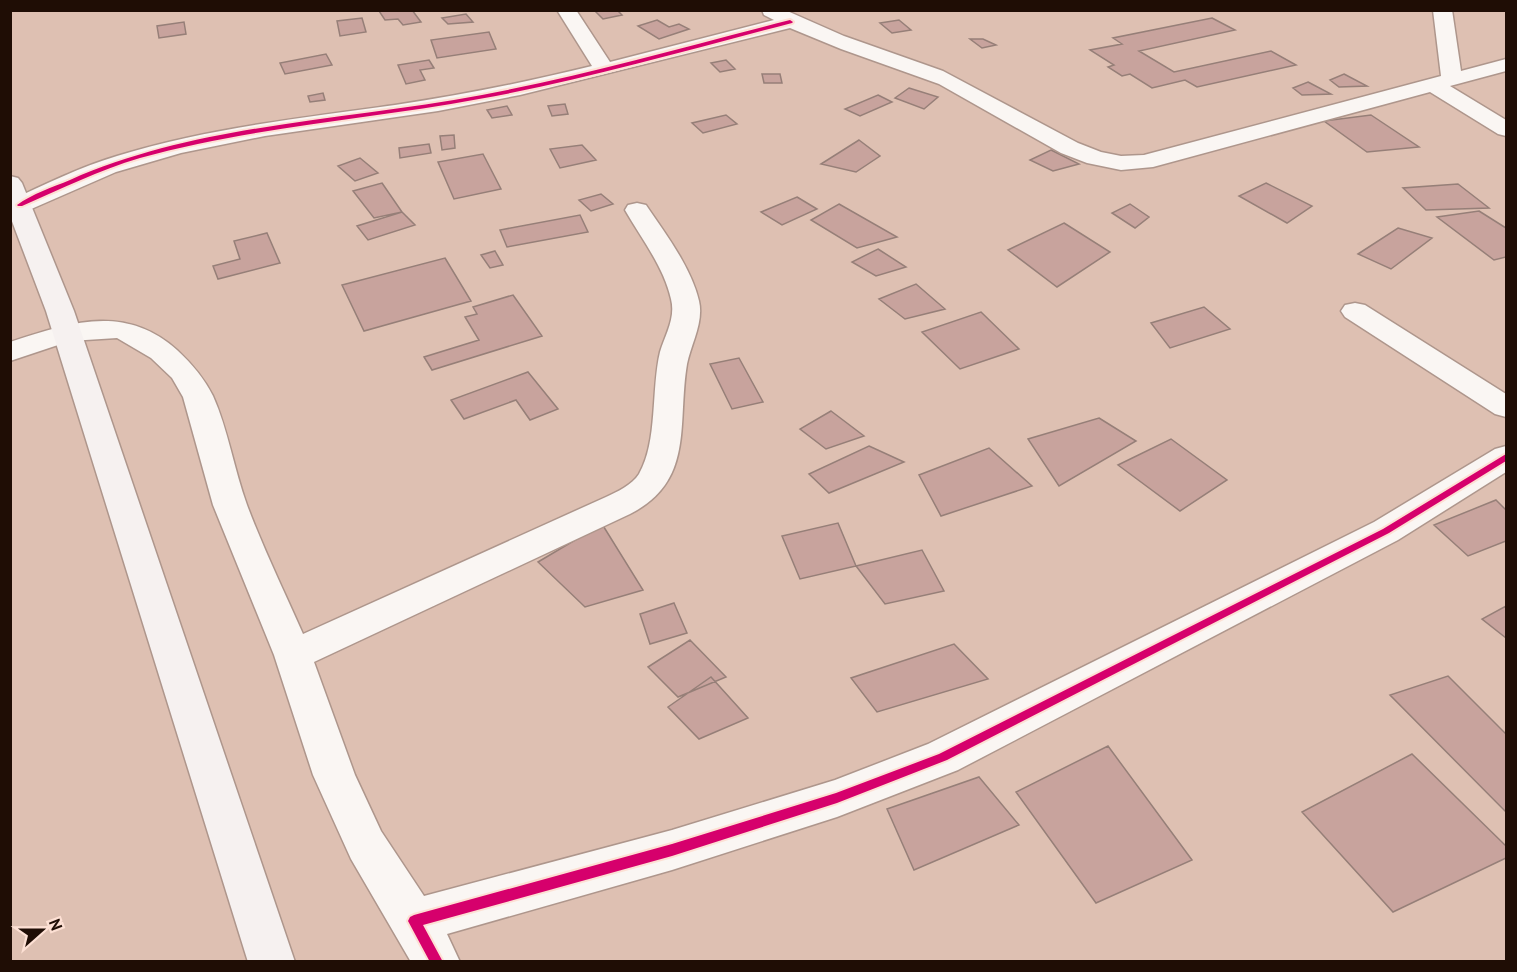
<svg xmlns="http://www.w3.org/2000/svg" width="1517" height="972" viewBox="0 0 1517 972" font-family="'PT Sans',sans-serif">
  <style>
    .building { fill: #c8a39d; stroke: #967f78; stroke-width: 1.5 }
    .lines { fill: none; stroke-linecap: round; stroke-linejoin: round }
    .minor-casing { stroke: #ae968c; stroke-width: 3 }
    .secondary-casing { stroke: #ae968c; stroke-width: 3 }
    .minor { fill: #faf6f3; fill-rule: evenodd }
    .secondary { fill: #f6f1f0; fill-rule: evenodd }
    .cycleway-casing { stroke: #fde0d4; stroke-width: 4 }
    .cycleway { fill: #d6006c; fill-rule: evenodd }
  </style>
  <rect width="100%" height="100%" fill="#dec0b2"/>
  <!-- building -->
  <path class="building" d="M412 10 421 22 403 25 398 19 385 20 379 11Z
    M594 10H617L622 15 603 19Z
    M466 14 473 22 448 24 442 18Z
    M362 18 366 32 340 36 337 21Z
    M1212 18 1235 30 1139 51 1174 72 1271 51 1296 65 1197 87 1185 80 1152 88 1130 74 1122 76 1108 67 1114 65 1090 50 1122 44 1113 38Z
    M657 20 669 27 679 24 689 29 659 39 638 26Z
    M899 20 911 30 892 33 880 23Z
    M184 22 186 34 159 38 157 26Z
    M489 32 496 49 437 58 431 40Z
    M970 39H983L996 45 982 48Z
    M326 54 332 65 285 74 280 63Z
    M429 60 434 68 420 70 425 80 406 84 398 65Z
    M726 60 735 69 720 72 711 63Z
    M762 74H780L782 83H764Z
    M1344 74 1367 86 1339 87 1330 80Z
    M1308 82 1331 94 1302 95 1293 88Z
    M909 88 938 97 924 109 895 98Z
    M323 93 325 100 310 102 308 96Z
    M878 95 892 102 860 116 845 109Z
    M565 104 568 114 552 116 548 106Z
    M507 106 512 115 492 118 487 110Z
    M726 115 737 124 703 133 692 123Z
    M1371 115 1419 147 1367 152 1324 121Z
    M454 135 455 148 442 150 440 136Z
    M859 140 880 156 856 172 821 164Z
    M429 144 431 153 400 158 399 148Z
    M582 145 596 160 560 168 550 149Z
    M1051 150 1079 164 1053 171 1030 160Z
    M483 154 501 189 454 199 438 162Z
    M360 158 378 173 355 181 338 166Z
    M382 183 402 212 374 218 353 191Z
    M1266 183 1312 206 1287 223 1239 196Z
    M1458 184 1489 208 1426 210 1403 188Z
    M601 194 613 204 591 211 579 200Z
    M797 197 817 209 782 225 761 212Z
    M839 204 897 237 857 248 811 220Z
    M1130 204 1149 217 1135 228 1112 213Z
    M1479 211 1506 228V257L1494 260 1437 217Z
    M402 212 415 225 368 240 357 226Z
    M580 215 588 232 507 247 500 230Z
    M1064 223 1110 252 1057 287 1008 250Z
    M1398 228 1432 238 1391 269 1358 254Z
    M267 233 280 263 218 279 213 266 240 259 234 241Z
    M878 249 906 267 876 276 852 262Z
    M495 251 503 265 490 268 481 255Z
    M445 258 471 301 364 331 342 285Z
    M916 284 945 309 905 319 879 299Z
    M513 295 542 336 432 370 424 357 479 340 465 317 477 314 473 307Z
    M1204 307 1230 329 1170 348 1151 323Z
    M981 312 1019 349 960 369 922 332Z
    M739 358 763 402 732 409 710 364Z
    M528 372 558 409 530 420 516 400 464 419 451 400Z
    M831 411 864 436 826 449 800 429Z
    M1099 418 1136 441 1059 486 1028 439Z
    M1171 439 1227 480 1180 511 1118 465Z
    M869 446 904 462 829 493 809 474Z
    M989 448 1032 486 941 516 919 475Z
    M1496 500 1506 510V541L1468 556 1434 525Z
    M838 523 856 566 800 579 782 536Z
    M602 524 643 590 585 607 538 562Z
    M922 550 944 591 885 604 856 566Z
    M674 603 687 633 650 644 640 614Z
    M1506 606V638L1482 619Z
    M690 640 726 677 678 697 648 667Z
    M954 644 988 679 877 712 851 678Z
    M1448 676 1506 734V812L1390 695Z
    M711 677 748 718 699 739 668 707Z
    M1108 746 1192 860 1096 903 1016 792Z
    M1412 754 1506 846V858L1393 912 1302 812Z
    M979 777 1019 825 914 870 887 809Z"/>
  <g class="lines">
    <!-- minor casing -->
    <g class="minor-casing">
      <path id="minor" d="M557 10H576L610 62 774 20 764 15 762 10H785L844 36 943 71 1078 143 1101 152 1121 156 1144 155 1441 76 1433 10H1452L1461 71 1506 59V71L1450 86 1506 120V136L1498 134 1430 92 1153 167 1121 170 1087 163 1061 153 939 84 841 49 790 28 520 95 438 111 265 136 181 153 116 172 29 210 20 212 10 209 11 200C46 184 80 167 117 156 207 128 302 118 395 105 461 95 527 82 592 66Z
        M637 203 646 205C665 233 691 267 699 301 704 322 691 344 687 364 677 424 695 481 630 514L314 662 355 775 381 831 424 896 672 830 835 780 928 744 1374 522 1495 449 1506 446V472L1398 540 958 770 837 817 672 870 447 934 460 962H411L351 859 313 775 274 655 213 505 183 397 172 378 151 358 117 338 70 341 10 361V342C70 323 124 303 177 350 192 364 204 378 213 396 228 429 234 470 247 505 263 548 284 591 303 634L606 497C617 492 632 485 639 474 658 441 651 389 660 352 665 335 676 318 671 299 664 267 641 238 625 210L628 205Z
        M1355 303 1365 305 1506 394V417L1495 414 1345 317 1341 311 1345 305Z"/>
    </g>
    <!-- secondary casing -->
    <g class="secondary-casing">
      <path id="secondary" d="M10 176 18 178 22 183 74 311 295 962H248L46 311 10 216Z"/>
    </g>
    <!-- minor -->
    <use href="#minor" class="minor"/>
    <!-- secondary -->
    <use href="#secondary" class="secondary"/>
    <!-- cycleway casing -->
    <g class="cycleway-casing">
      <path id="cycleway" d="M790 20 793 22 792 23C688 50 585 80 479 99 366 120 251 127 140 158 99 170 61 189 22 206H18L17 205C32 194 53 187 70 180 199 123 345 121 482 95 586 75 687 46 790 20Z
        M1506 454V461L1389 533 947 760 837 803 672 856 423 925 443 962H430L408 921 410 917 414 915 672 844 836 793 939 754 1383 529Z"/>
    </g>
    <!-- cycleway -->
    <use href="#cycleway" class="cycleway"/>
  </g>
  <!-- border -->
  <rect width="1517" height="972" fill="none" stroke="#1f0d05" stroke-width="24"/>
  <!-- north arrow -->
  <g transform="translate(42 930) rotate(69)" stroke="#fde0d4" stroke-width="4.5" paint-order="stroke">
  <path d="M0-4.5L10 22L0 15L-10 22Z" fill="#1f0d05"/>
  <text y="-9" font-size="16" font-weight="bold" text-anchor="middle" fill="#1f0d05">N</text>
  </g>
</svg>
